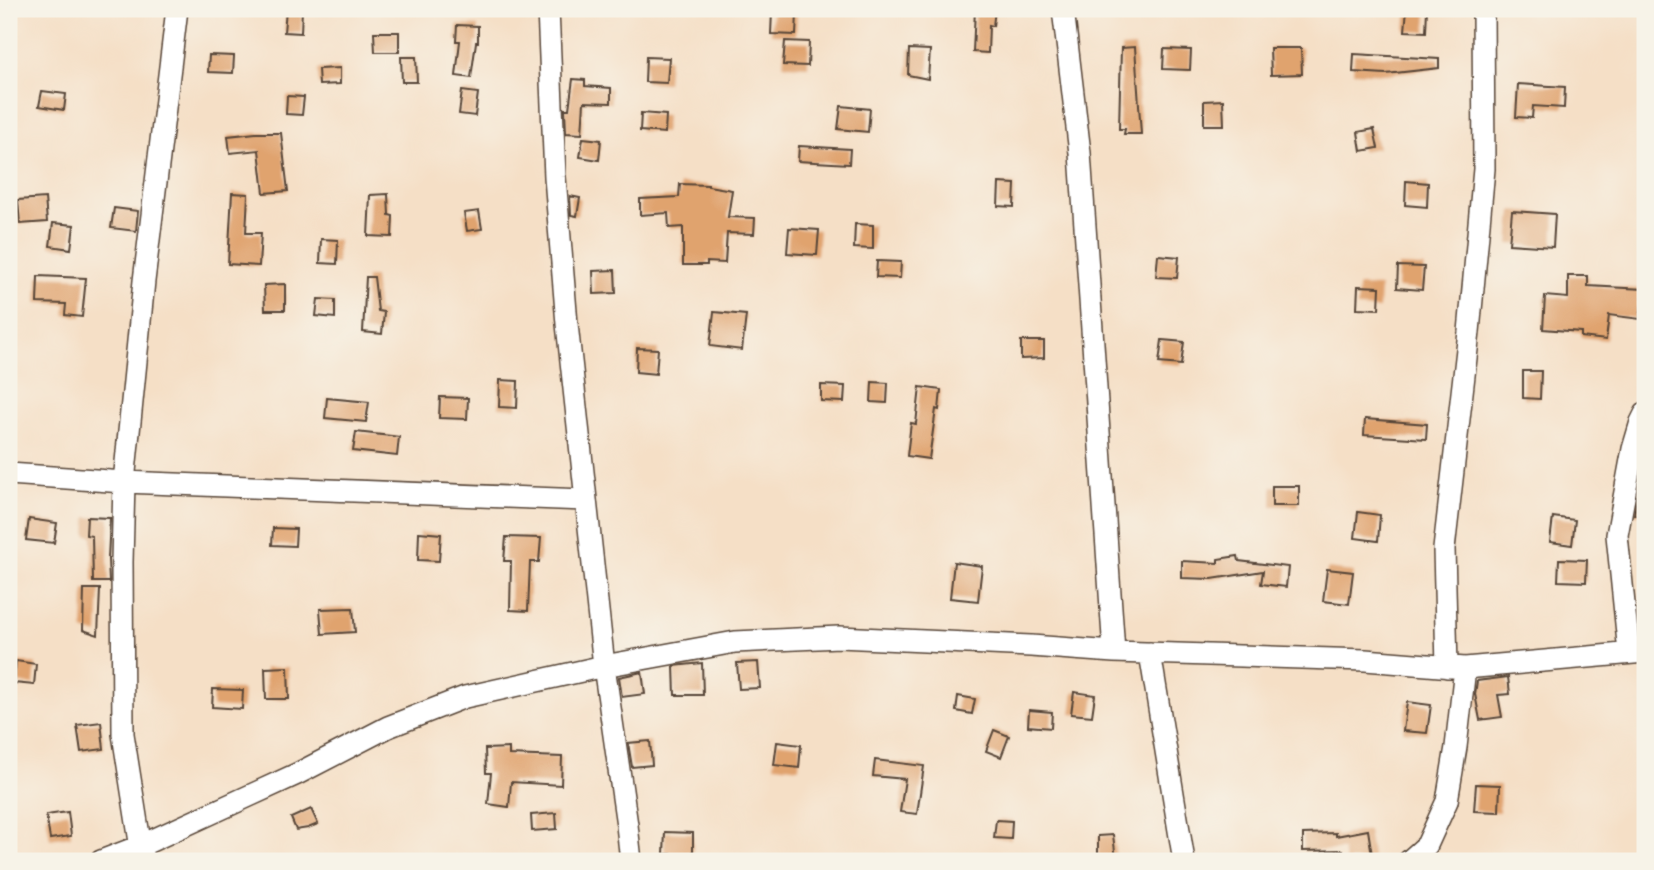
<svg xmlns="http://www.w3.org/2000/svg" width="1654" height="870" viewBox="0 0 1654 870" font-family="'Playpen Sans',sans-serif">
  <style>
    .building { fill: #e0a36e }
    .lines { fill: none; stroke-linecap: round; stroke-linejoin: round }
    .minor-casing { stroke: #574537; stroke-width: 24 }
    .minor { stroke: #fff; stroke-width: 21 }
  </style>
  <rect width="100%" height="100%" fill="#f7f3e8"/>
  <filter id="ink" filterUnits="userSpaceOnUse"><feTurbulence type="fractalNoise" baseFrequency=".0143" numOctaves="2"/><feDisplacementMap in="SourceGraphic" scale="14" xChannelSelector="R" yChannelSelector="G"/><feConvolveMatrix kernelMatrix="1 2 1 2 8 2 1 2 1" color-interpolation-filters="sRGB"/></filter>
  <filter id="wash" filterUnits="userSpaceOnUse"><feTurbulence type="fractalNoise" baseFrequency=".00686" numOctaves="4" result="noise"/><feDisplacementMap in="SourceGraphic" scale="28" xChannelSelector="R" yChannelSelector="G"/><feGaussianBlur stdDeviation="1.57" result="paint"/><feColorMatrix in="noise" values="0 0 0 0 0 0 0 0 0 0 0 0 0 0 0 0 0 1.4 0 .05"/><feComposite in="paint" operator="in"/></filter>
  <g filter="url(#wash)">
    <rect width="100%" height="100%" fill="#f5dfc6"/>
    <g id="blocks">
      <!-- building -->
      <path class="building" d="M286 9H302L301 33 284 32Z
        M975 9H995L993 26 989 25 988 53 973 52Z
        M1407 9H1427L1426 32 1405 31Z
        M772 11 797 13 796 35 771 34Z
        M457 25 478 26V42H476L471 78 456 76 460 41H456Z
        M374 32H399V52H375Z
        M785 41 809 42 808 66 783 65Z
        M1135 47 1141 134H1124L1125 129H1119L1121 48Z
        M1270 48H1301L1302 74 1271 75Z
        M909 49 930 50 928 79 908 75Z
        M1164 49 1191 50 1190 70 1163 69Z
        M1354 54 1439 59V68L1386 74 1353 72Z
        M209 55 234 56 233 73 208 72Z
        M401 57H416L417 82H402Z
        M646 57 669 58 667 83 645 82Z
        M340 68V84L319 85 318 69Z
        M573 79 585 80V86L611 88V103L584 102 582 134 566 133 565 109H569Z
        M1518 84 1565 87 1564 108 1533 106 1532 118 1516 117Z
        M42 91 66 94 64 110 39 106Z
        M462 91 478 93 475 116 459 114Z
        M287 96 304 97 302 115 286 114Z
        M1223 100 1224 125H1204V101Z
        M841 106 870 109 868 132 838 129Z
        M641 113 666 115 665 133 640 131Z
        M1374 129 1378 148 1361 151 1358 132Z
        M256 133H281L288 191 264 193 259 150 230 153 228 136Z
        M583 138 601 140 599 160 580 157Z
        M799 146 850 149 849 164 798 161Z
        M1406 181 1428 183 1427 207 1405 205Z
        M999 183 1015 184 1014 207 998 206Z
        M680 184 708 185V186L732 190 728 217 755 218 754 234 727 233 725 263 707 262V265H683V227L669 228 668 213 640 215V199L679 197Z
        M232 193 248 194 246 233H261L259 266 228 264Z
        M388 194 389 215 393 216 392 237 368 236 370 195Z
        M570 196 580 198 577 216 571 215Z
        M45 198 47 222 20 224 18 200Z
        M114 208 138 211 136 231 111 228Z
        M479 211 482 229 467 231 464 213Z
        M1512 211 1555 214 1553 247 1509 244Z
        M53 223 74 225 71 249 50 246Z
        M855 224 873 225V249L854 248Z
        M789 228 819 230 817 255 787 253Z
        M321 239 338 240 337 264 320 263Z
        M1158 255 1179 257 1177 278 1156 277Z
        M877 261 901 262 900 278 876 277Z
        M1398 266 1424 267 1422 290 1397 288Z
        M615 270 616 293 594 294 593 271Z
        M38 276 86 278 82 317 65 315 66 304 37 303Z
        M1568 276H1588V286L1644 289 1640 319 1609 315 1606 340 1581 337V332L1543 329 1545 296 1568 298Z
        M366 277H374L378 311 384 312 382 334 363 332Z
        M285 284V310H265L264 285Z
        M1358 286 1380 287 1379 309 1357 308Z
        M318 299 335 300V318L316 316Z
        M714 312 746 315 742 350 710 346Z
        M1162 340 1184 342 1181 365 1159 363Z
        M1021 341H1044V358L1021 359Z
        M637 348 658 349 656 374 636 372Z
        M1523 371H1541L1540 399 1523 398Z
        M500 380 518 381 517 408 499 407Z
        M872 382 888 383 887 403 871 402Z
        M821 385 845 386 844 402 821 401Z
        M920 387 941 390 939 410 936 409 929 459 907 456 911 423 916 424Z
        M440 397 468 398 467 419 439 418Z
        M327 398 369 402 366 422 325 418Z
        M1365 419 1427 424 1426 439 1364 435Z
        M356 432 399 437 397 456 353 451Z
        M1272 486H1299V506H1272Z
        M1645 497V513L1634 515 1637 498Z
        M1358 512 1380 515 1378 541 1355 538Z
        M87 517 110 518 108 559 109 582H93L92 536 86 535Z
        M1553 517 1575 520 1572 545 1550 542Z
        M29 519 57 523 54 543 26 540Z
        M273 528 296 529 295 546 272 545Z
        M419 532 441 534 439 561 418 560Z
        M506 537 541 538 539 562H530L528 611 510 610 511 561H504Z
        M1238 556 1239 561 1288 567 1286 587 1261 584 1263 571 1212 579 1182 578V561L1218 563V559Z
        M1559 559 1587 560 1586 582 1558 581Z
        M954 562 982 566 978 601 950 598Z
        M1327 569 1353 572 1349 604 1323 601Z
        M84 589H100L98 635 83 630Z
        M353 608 355 632 322 634 320 609Z
        M16 661 36 664 34 685 14 683Z
        M758 662 760 688 739 689 737 663Z
        M702 663 703 695H675L674 666Z
        M288 667 289 699H266L265 668Z
        M642 672 645 694 622 697 619 677Z
        M1508 677 1510 694 1498 695 1502 717 1480 720 1475 694 1477 681Z
        M213 689 243 690 242 709 212 707Z
        M1074 692 1095 695 1092 716 1071 714Z
        M958 696 975 699 972 714 956 711Z
        M1407 702 1431 705 1427 733 1403 731Z
        M1029 710 1052 712 1051 728 1028 726Z
        M101 722 104 749 81 752 77 725Z
        M994 730 1009 736 1001 757 986 751Z
        M650 741 652 765 632 767 628 743Z
        M777 742 801 745 799 768 774 765Z
        M509 748V755L562 757 561 785 511 782 509 807 488 804 491 773H486L485 749Z
        M875 760 924 766 917 814 900 812 905 779 873 776Z
        M1476 784 1500 785 1499 812 1474 811Z
        M311 809 318 824 308 828 296 830 291 818Z
        M68 812 71 836 50 839 46 815Z
        M556 813 557 829 532 831 531 815Z
        M996 820 1012 821 1011 839 994 838Z
        M1368 830 1373 861H1345L1343 850 1303 851V834L1336 833V836Z
        M665 832 693 833V855L664 854Z
        M1113 835 1116 859 1098 861V836Z"/>
    </g>
  </g>
  <g filter="url(#ink)">
    <use href="#blocks" fill-opacity="0" stroke="#574537" stroke-width="2"/>
    <g class="lines">
      <!-- minor casing -->
      <g class="minor-casing">
        <path id="minor" d="M548 9 555 177 567 324 604 666 627 825 631 861
          M1063 9 1080 153 1114 652
          M9 474 124 482 585 500
          M1150 653 1184 861
          M1629 653 1617 535 1633 449 1641 422 1645 414
          M1447 667 1444 549 1469 332 1484 169 1483 9
          M101 861 140 846 297 774 388 727 465 697 604 666 735 642 839 637 1031 646 1114 652 1365 660 1465 668 1645 652
          M143 861 123 734 122 562 124 482 144 281 177 9
          M1409 861 1427 845 1447 801 1456 747 1465 668"/>
      </g>
      <!-- minor -->
      <use href="#minor" class="minor"/>
    </g>
  </g>
  <!-- margin -->
  <rect width="1654" height="870" fill="none" stroke="#f7f3e8" stroke-width="35"/>
</svg>
